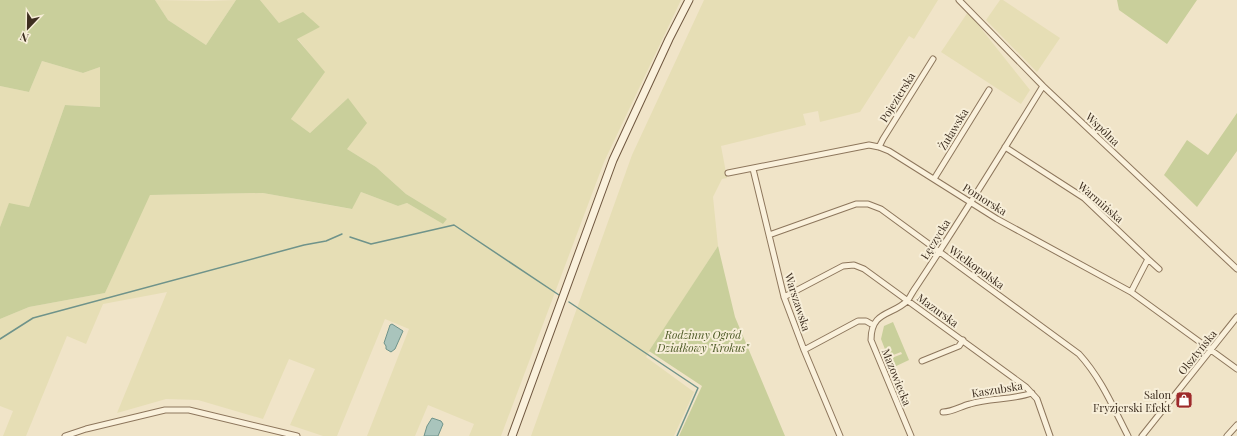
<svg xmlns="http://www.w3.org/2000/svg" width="1237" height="436" viewBox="0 0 1237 436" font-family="'Playfair Display',serif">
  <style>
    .farmland { fill: #e6deb5 }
    .green { fill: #c9cf9b }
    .water { fill: #a9c4bc; stroke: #6f938a }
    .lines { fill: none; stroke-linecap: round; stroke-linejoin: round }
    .stream { stroke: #6f938a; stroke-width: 1.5 }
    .minor-casing { stroke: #8d765c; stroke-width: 7 }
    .secondary-casing { stroke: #6f573f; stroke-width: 9 }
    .minor { stroke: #faf1dc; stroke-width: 5 }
    .secondary { stroke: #faf1dc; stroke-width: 7 }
    .labels { text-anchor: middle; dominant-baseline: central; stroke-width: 4; stroke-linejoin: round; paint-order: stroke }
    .street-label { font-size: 11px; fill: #3d2e20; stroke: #f7eed8 }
    .park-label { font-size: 11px; font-style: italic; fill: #4d5a26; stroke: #f7eed8 }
    .poi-label { font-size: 11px; fill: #3d2e20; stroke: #f7eed8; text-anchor: end }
  </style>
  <rect width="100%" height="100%" fill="#f0e4c8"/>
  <!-- farmland -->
  <path class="farmland" d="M155 0 207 1 236 0 206 45 168 20Z
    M260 0H681L604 162 501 436H469L474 424 428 405 415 436H367L409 329 385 319 337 436H323L290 425 315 369 289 359 263 419 198 400 166 399 117 413 167 292 103 304 86 344 67 336 26 436H3L13 411 0 406V319L29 307 105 293 149 195 263 193 351 209 361 192 398 206 407 203 443 224 447 219 406 194 376 167 347 149 348 98 310 133 291 119 324 72 297 38 320 27 279 23Z
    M704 0H938L914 39 909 36 860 112 820 122 818 111 803 114 806 125 721 146 727 178 722 179 713 197 718 246 646 357 694 392 674 436H531L632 155Z
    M1000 0H1003L1060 38 1037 72 986 20Z
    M968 12 1030 90 1021 104 941 52Z
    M42 61 83 73 100 67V107L65 105 29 207 9 204 0 227V86L29 92Z"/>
  <!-- green -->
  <path class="green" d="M0 0H155L168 20 206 45 236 0H260L279 23 303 12 320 27 297 39 325 72 291 119 310 133 348 98 367 123 347 149 376 167 406 194 447 219 443 224 407 203 398 206 361 192 352 209 263 193 150 195 105 293 29 307 0 319V227L9 203 29 207 65 105 100 107V67L83 73 42 61 29 92 0 86Z
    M1117 0H1197L1167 44 1119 10Z
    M1237 113V151L1197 207 1164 175 1187 140 1208 155Z
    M718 246 735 317 785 436H679L702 386 649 351Z
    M893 322 909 360 892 368 889 359 902 354 901 352 888 357 881 339 884 326Z"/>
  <!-- water -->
  <path class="water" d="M392 324 403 331 395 349 391 352 386 349V346L384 343 390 325Z
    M432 418 441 421 443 424 438 436H424L427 426Z"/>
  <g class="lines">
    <!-- stream -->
    <path class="stream" d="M350 237 371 244 454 225 559 295
      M569 302 698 388 677 436
      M0 339 33 318 304 245 326 241 342 234"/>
    <!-- minor casing -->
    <g class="minor-casing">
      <path id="minor" d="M959 0 1043 86 1237 269
        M879 147 883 139 933 59
        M1005 147 1084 198 1148 259 1131 292
        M753 169 784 297 804 350 840 436
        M728 173 869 145 879 147 889 151 997 219 1131 292 1237 369
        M934 179 989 90
        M769 235 856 204H868L881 209 1079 354C1101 378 1113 407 1128 436
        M1148 259 1159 269
        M784 297 843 266 854 265 864 269 1026 387 1037 399 1050 436
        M804 350 858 321H866L873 325
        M922 361 959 346 963 340
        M943 412C953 412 961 406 970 404 990 398 1012 400 1032 393
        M65 436 86 429 165 410H189L297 436
        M911 436 871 340C871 310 893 316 908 300 910 297 912 293 914 290 959 223 1001 154 1043 86
        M1142 436 1237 317
        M1227 436 1237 425"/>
    </g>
    <!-- secondary casing -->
    <g class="secondary-casing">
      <path id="secondary" d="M512 436 613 160 669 39 689 0"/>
    </g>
    <!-- minor -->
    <use href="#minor" class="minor"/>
    <!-- secondary -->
    <use href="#secondary" class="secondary"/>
  </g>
  <!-- icons -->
  <defs>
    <g id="shop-square" transform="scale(0.9)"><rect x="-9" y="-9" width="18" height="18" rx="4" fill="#9e2a2b" stroke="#f7eed8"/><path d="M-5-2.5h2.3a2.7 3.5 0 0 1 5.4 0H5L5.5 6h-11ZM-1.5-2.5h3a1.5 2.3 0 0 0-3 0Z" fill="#fff"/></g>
  </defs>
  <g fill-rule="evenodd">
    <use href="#shop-square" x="1184" y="400"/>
  </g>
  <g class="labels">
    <!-- street labels -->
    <g class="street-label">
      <text transform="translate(897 97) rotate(-58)">Pojezierska</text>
      <text transform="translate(953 129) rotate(-59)">Żuławska</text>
      <text transform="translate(1103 129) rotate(44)">Wspólna</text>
      <text transform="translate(985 199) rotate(32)">Pomorska</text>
      <text transform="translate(1101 202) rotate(41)">Warmińska</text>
      <text transform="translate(935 239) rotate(-58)">Łęczycka</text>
      <text transform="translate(977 267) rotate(36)">Wielkopolska</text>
      <text transform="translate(798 302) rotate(72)">Warszawska</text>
      <text transform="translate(938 310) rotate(36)">Mazurska</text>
      <text transform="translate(1197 352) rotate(-51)">Olsztyńska</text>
      <text transform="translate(897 377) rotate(68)">Mazowiecka</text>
      <text transform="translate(997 389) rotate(-9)">Kaszubska</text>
    </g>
    <!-- park labels -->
    <g class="park-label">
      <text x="703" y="334">Rodzinny Ogród<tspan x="703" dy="13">Działkowy "Krokus"</tspan></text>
    </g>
    <!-- poi labels -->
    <g class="poi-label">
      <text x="1171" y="394">Salon<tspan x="1171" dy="13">Fryzjerski Efekt</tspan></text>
    </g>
  </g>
  <!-- north arrow -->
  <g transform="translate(28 28) rotate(202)" stroke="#f7eed8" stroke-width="3" paint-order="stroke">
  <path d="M0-3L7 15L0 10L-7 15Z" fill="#3d2e20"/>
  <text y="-6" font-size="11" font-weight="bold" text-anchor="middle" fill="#3d2e20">N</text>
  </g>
</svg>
